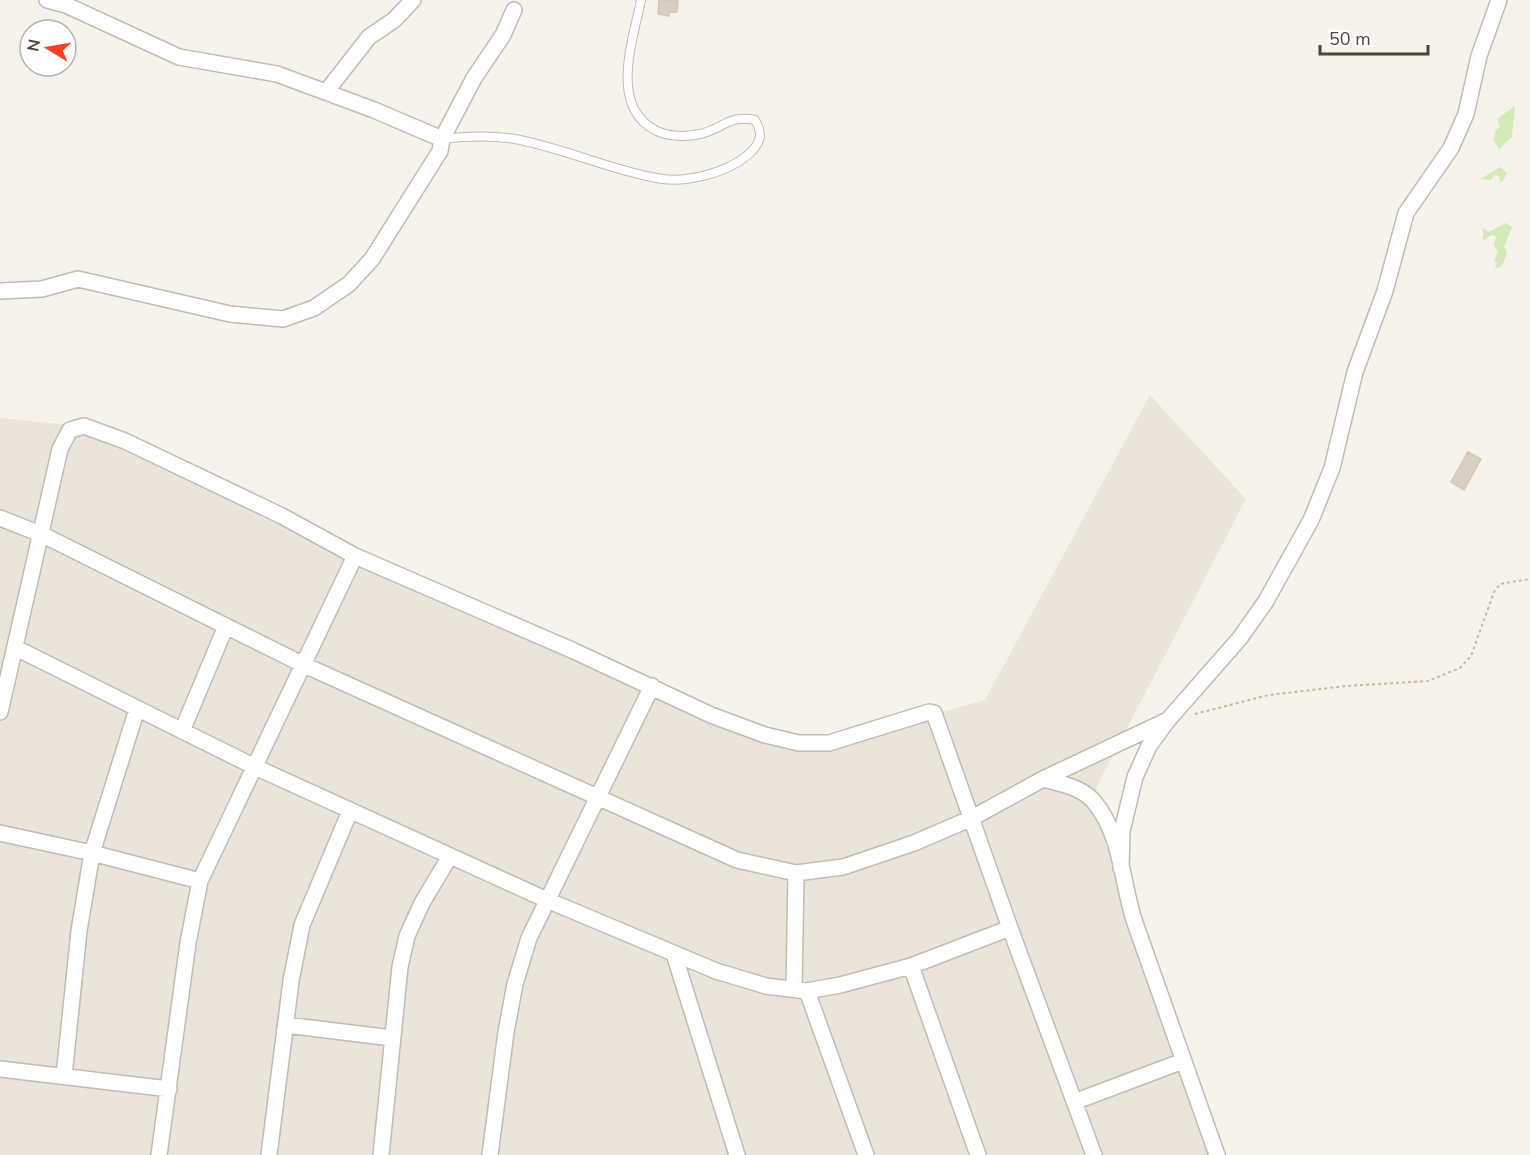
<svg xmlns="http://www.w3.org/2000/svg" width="1530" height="1155" viewBox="0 0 1530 1155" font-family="'Nunito Sans',sans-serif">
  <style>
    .residential { fill: #eae5da }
    .green { fill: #d2eab5 }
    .building { fill: #d8cfc1; stroke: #d3c7b4; stroke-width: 1.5 }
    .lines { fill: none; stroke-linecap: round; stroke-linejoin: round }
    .lane-casing { stroke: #c2bbae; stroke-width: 10 }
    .street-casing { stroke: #c2bbae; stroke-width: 18 }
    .path { stroke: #c4b79f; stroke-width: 2; stroke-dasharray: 3 3; stroke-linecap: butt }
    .lane { stroke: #fff; stroke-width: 8 }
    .street { stroke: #fff; stroke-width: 15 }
  </style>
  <rect width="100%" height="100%" fill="#f6f3ec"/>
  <!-- residential -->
  <path class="residential" d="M1150 395 1246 499 1096 788 1218 1155H0V418L68 425 807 750 985 700Z"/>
  <!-- green -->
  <path class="green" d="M1515 106 1512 137 1499 149 1494 141 1495 131 1500 127 1497 119Z
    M1500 167 1507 173 1503 181 1500 182 1499 176 1494 175 1491 180 1481 179Z
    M1506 223 1512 227 1504 247 1507 254 1501 267 1495 268 1497 262 1494 261 1498 252 1494 245 1496 236 1491 235 1483 241V228L1489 232Z"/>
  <!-- building -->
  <path class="building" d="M659 0H678L677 12H669V16L658 14Z
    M1468 452 1481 459 1464 490 1451 482Z"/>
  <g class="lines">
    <!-- lane casing -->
    <g class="lane-casing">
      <path id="lane" d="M442 139C467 136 490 135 515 139 563 148 608 169 656 178 685 184 729 173 751 152 761 142 763 133 755 120 728 114 724 129 700 134 686 137 668 137 655 130 609 106 633 40 641 0"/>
    </g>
    <!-- street casing -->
    <g class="street-casing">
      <path id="street" d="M47 0 66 5 179 57 277 74 374 110 442 139 474 78 503 35 514 10
        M326 92 369 37 394 20 413 0
        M0 291 42 289 78 279 230 314 283 319 314 308 349 284 372 259 440 151 442 139
        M0 518 43 535 302 664 737 860 796 873 843 867 914 843 972 818 1043 779 1168 720
        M16 648 253 766 547 900 716 971 766 986 807 991 840 985 911 966 1010 928
        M0 712 60 449 70 430 84 426 125 441 282 516 355 556 574 651 711 715 765 735 799 743H829L929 712 934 713 1010 928 1094 1155
        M182 731 226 626
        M1043 779C1061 784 1083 787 1095 803 1122 836 1122 885 1135 923 1162 1001 1190 1078 1217 1155
        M0 833 92 853 200 881
        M1121 868 1122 831 1135 777 1149 746 1168 720 1240 638 1266 601 1311 520 1332 468 1355 372 1385 291 1406 213 1451 148 1466 114 1479 56 1499 0
        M674 954 737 1155
        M911 966 978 1155
        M794 989 796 873
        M807 991 866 1155
        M286 1025 392 1038
        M0 1069 169 1089
        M64 1076 79 931 92 853 137 709
        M1074 1102 1183 1061
        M159 1155 188 943 200 881 355 556
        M269 1155 291 981 302 925 350 811
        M381 1155 400 967 407 936 422 903 450 856
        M490 1155 506 1032 515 984 529 938 652 686"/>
    </g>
    <!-- path -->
    <path class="path" d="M1195 714 1269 695 1346 686 1428 681 1460 668 1471 656 1494 592 1500 584 1530 579"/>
    <!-- lane -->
    <use href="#lane" class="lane"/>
    <!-- street -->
    <use href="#street" class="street"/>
  </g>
  <!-- north arrow -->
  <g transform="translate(48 48) rotate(281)"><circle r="28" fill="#ffffff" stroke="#b7b4b0" stroke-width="1.5"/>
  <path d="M0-4.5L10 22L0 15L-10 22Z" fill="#fc3f1d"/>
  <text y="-9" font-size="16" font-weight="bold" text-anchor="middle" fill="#4b4439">N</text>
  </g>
  <!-- scale -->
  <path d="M1320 45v9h108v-9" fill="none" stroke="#4b4439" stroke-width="3"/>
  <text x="1329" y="45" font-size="18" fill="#4b4439" stroke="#ffffff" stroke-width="4.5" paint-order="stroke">50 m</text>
</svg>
